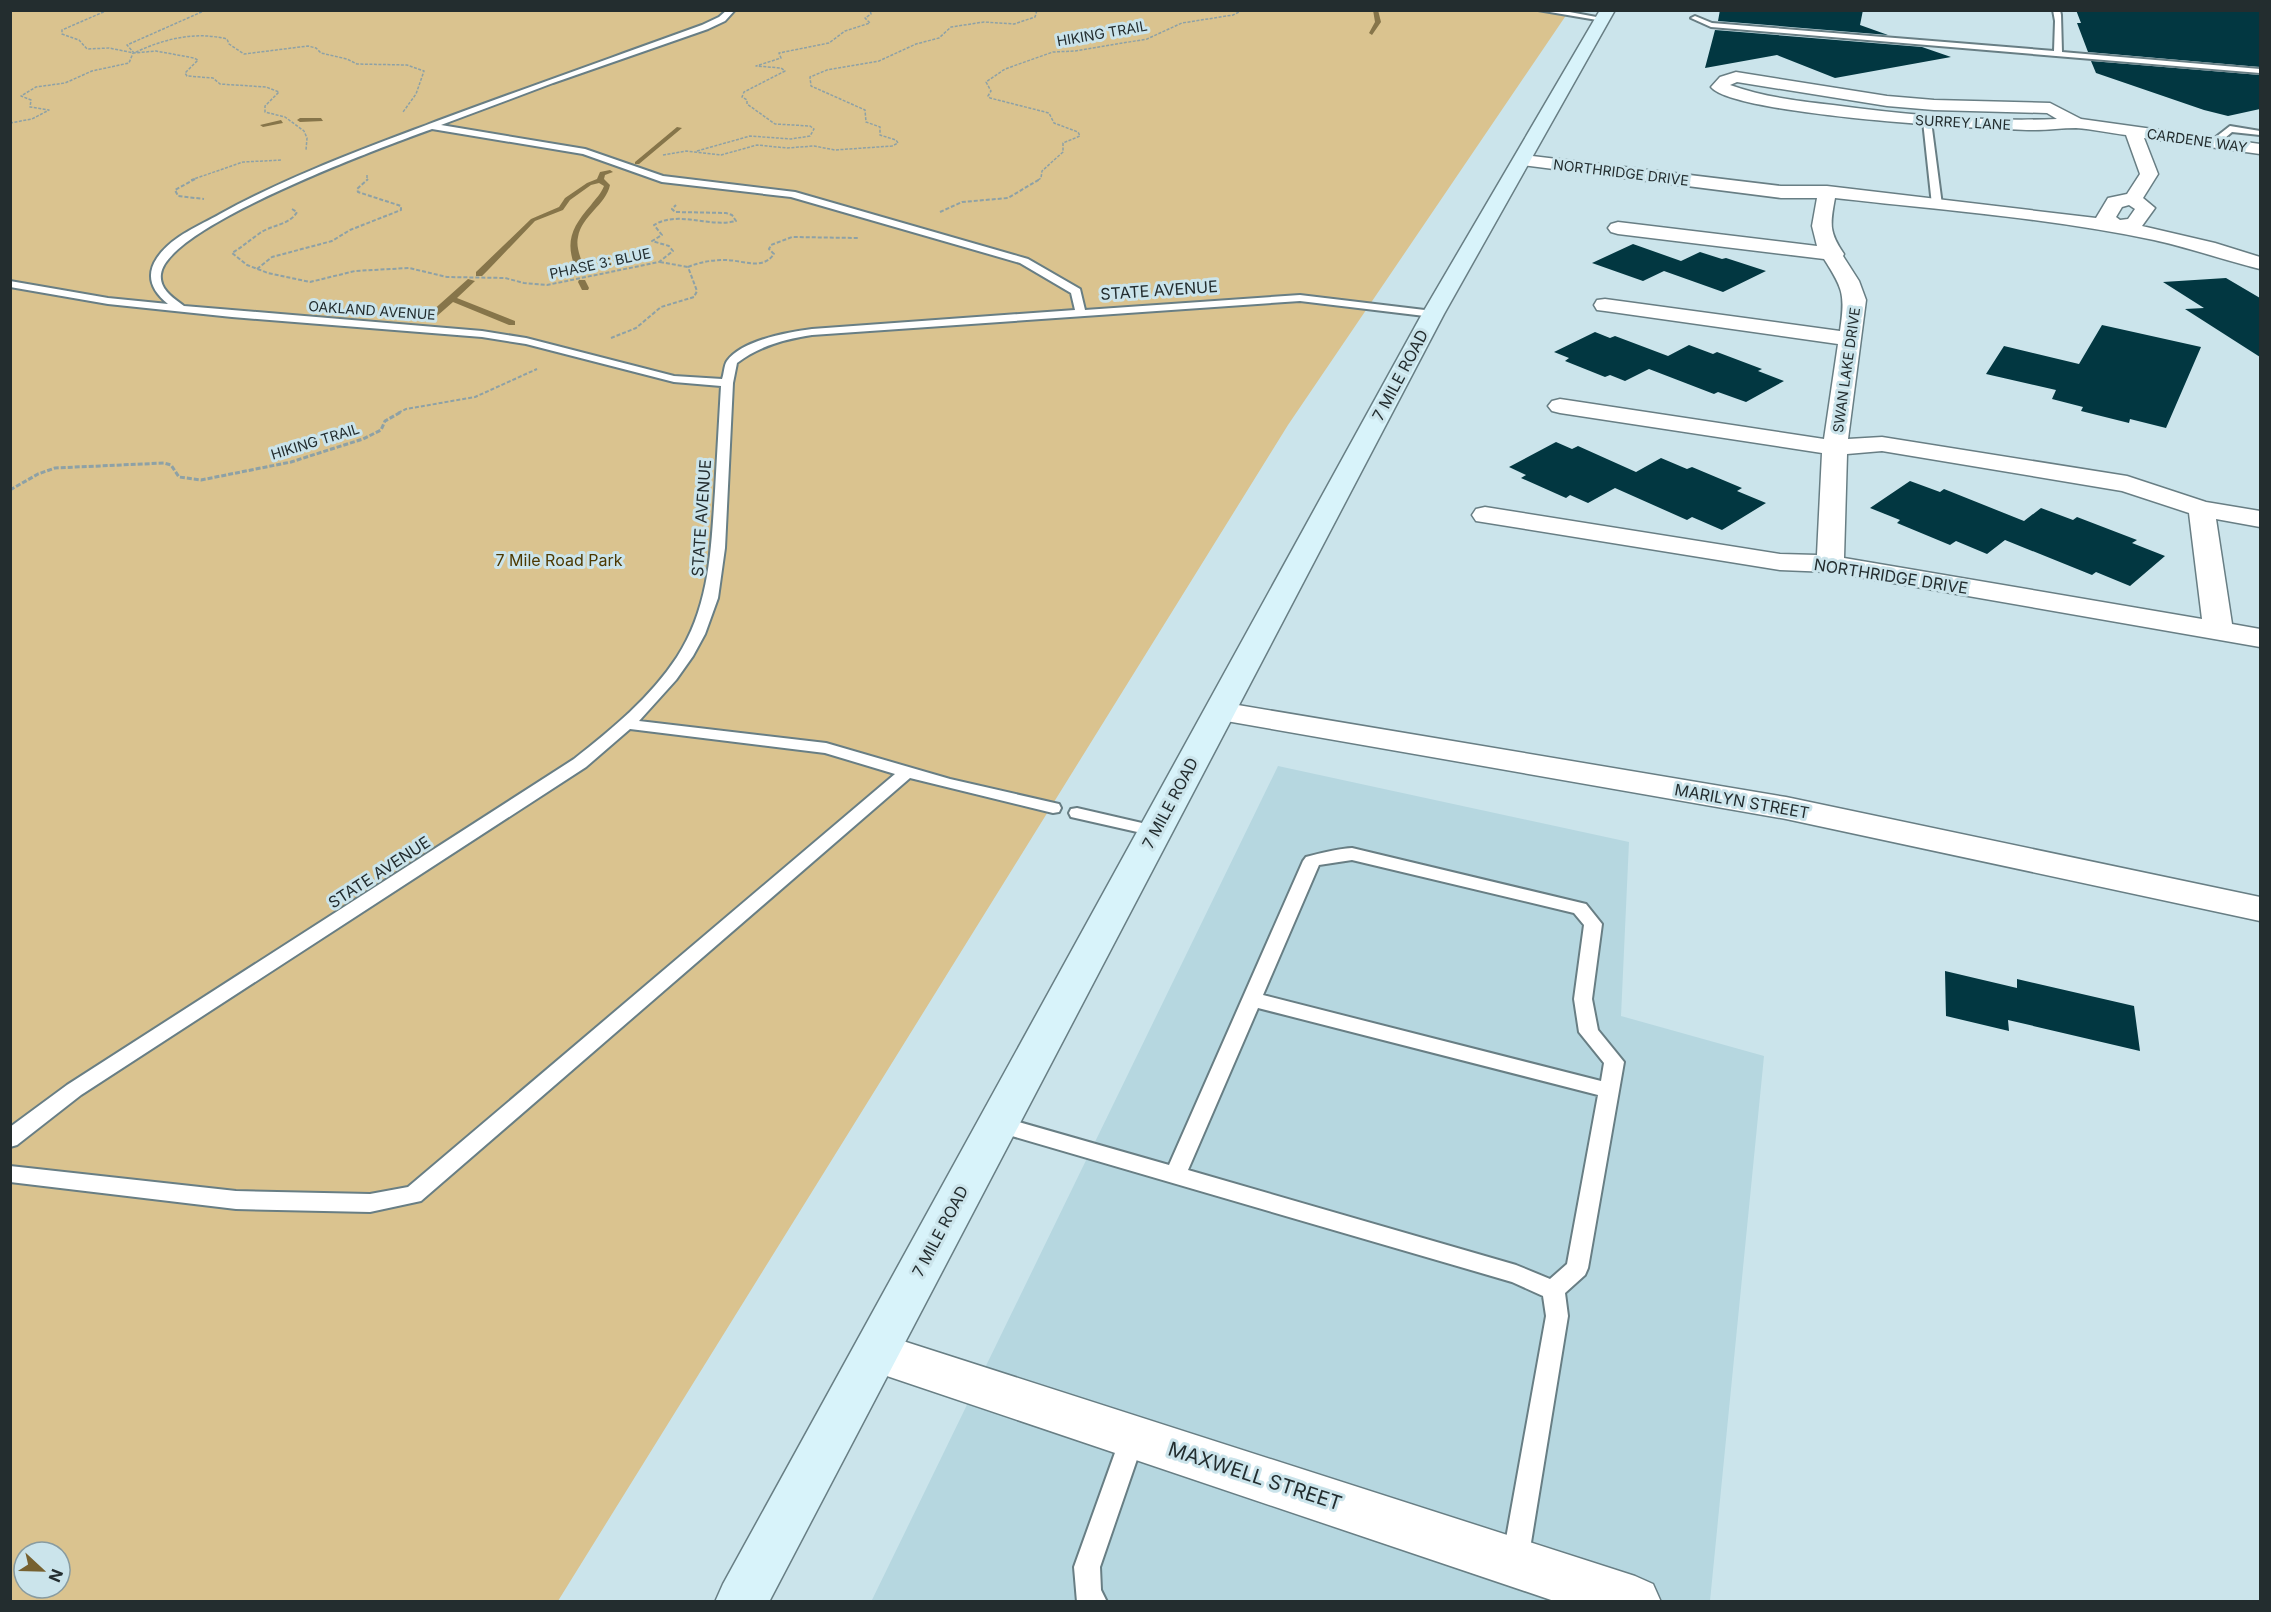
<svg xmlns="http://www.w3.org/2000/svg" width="2271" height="1612" viewBox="0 0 2271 1612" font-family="Inter,sans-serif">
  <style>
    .built { fill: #b6d7e0 }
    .green { fill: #dac38f; fill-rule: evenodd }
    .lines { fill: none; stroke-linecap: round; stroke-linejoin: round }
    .stream { fill: #86754a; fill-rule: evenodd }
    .building { fill: #023741 }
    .lane-casing { stroke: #687e84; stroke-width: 4 }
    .street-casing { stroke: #687e84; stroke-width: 3 }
    .secondary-casing { stroke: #687e84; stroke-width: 3 }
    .path-far2 { stroke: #8da1a6; stroke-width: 1.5; stroke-dasharray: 3 1.5; stroke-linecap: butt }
    .path-far1 { stroke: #8da1a6; stroke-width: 2; stroke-dasharray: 4 2; stroke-linecap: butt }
    .path { stroke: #8da1a6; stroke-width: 3; stroke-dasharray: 5 2; stroke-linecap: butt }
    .lane { fill: #fff; fill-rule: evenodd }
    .street { fill: #fff; fill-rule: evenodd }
    .secondary { fill: #d8f3fa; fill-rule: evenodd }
    .labels { text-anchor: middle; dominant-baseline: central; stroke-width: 6; stroke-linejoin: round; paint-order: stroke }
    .far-street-label { font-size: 14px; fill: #232d2f; stroke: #cbe4eb }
    .street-label { font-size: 16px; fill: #232d2f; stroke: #cbe4eb }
    .park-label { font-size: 16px; fill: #4c3801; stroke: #cbe4eb }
    .near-street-label { font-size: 20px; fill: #232d2f; stroke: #cbe4eb }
  </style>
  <rect width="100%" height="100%" fill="#cbe4eb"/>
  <!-- built -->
  <path class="built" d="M1278 766 1629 842 1621 1016 1764 1056 1710 1601 871 1602Z"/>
  <!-- green -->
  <path class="green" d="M11 11H1569L1288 425 558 1601 11 1602ZM24 1552H60V1588H24Z"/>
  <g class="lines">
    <!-- stream -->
    <path class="stream" d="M1373 10H1378L1381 22 1372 35 1369 33 1375 22Z
      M321 118 323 121 300 122 297 120 300 118Z
      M281 120 283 123 263 127 260 125Z
      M677 127 682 128 639 164H635V162Z
      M610 170 613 172 605 175 604 179 610 185C606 205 582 215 578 237 575 250 584 262 584 274H578C564 244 570 229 591 205 596 198 601 194 604 186L599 183 591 185 570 200 563 210 535 221 489 269 482 276H476V272L531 219 559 207 565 198 587 183 597 179 600 172Z
      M468 279 475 281 457 298 515 321V325H509L453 302 437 316H431V312Z
      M579 280H585L589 288 588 290H582L578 282Z"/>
  </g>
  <!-- building -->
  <path class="building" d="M1720 10H1863L1860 25 1888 35 1718 21Z
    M2076 10H2260V67L2088 52 2077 23H2081Z
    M1715 30 1922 47 1951 57 1835 78 1777 55 1705 68Z
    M2091 61 2260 75V109L2228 116 2204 110 2096 73Z
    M1633 244 1681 261 1700 252 1722 259 1726 258 1766 271 1723 292 1664 271 1643 281 1592 263Z
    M2226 278 2260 298V357L2185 309 2204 308 2163 282Z
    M2102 325 2201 347 2166 428 2130 419 2129 423 2081 411 2083 407 2052 399 2056 390 1986 374 2004 346 2079 364Z
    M1595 332 1610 338 1615 336 1668 356 1689 345 1713 354 1717 352 1762 369 1758 371 1784 381 1746 402 1718 392 1714 394 1649 369 1625 381 1610 375 1605 377 1565 361 1569 358 1554 352Z
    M1556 442 1572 449 1578 446 1636 472 1661 458 1687 469 1692 467 1742 488 1737 491 1766 503 1722 530 1692 517 1687 520 1615 488 1588 503 1570 495 1566 498 1521 478 1526 475 1509 467Z
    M1910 481 1940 492 1944 489 2024 521 2041 508 2073 520 2077 517 2137 540 2132 543 2165 556 2130 586 2096 572 2092 575 2005 540 1987 554 1956 541 1950 545 1897 523 1900 520 1870 508Z
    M1945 971 2017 988V979L2134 1006 2140 1051 2008 1020 2009 1031 1946 1016Z"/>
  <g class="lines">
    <!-- lane casing -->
    <g class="lane-casing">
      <path id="lane" d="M727 10H735L725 21 708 29 553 83 441 125 585 149 663 176 795 192 1028 259 1080 289 1085 310 1300 295 1433 311 1438 314 1433 317 1300 301 812 335C785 339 759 346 737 363L733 383 725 548 718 598 705 634 693 656 676 680 639 721 826 743 950 779 1059 804 1061 808 1059 812 1053 813 910 778 421 1201 370 1212 236 1209 10 1182V1166L236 1191 370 1194 408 1187 895 774 825 753 630 729 586 767 81 1095 17 1145 10 1147V1127L67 1085 574 759C612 729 650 698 677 657 710 606 711 549 715 491 717 456 719 421 721 386L674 382 526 344 482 337 232 317 108 304 10 287V281L108 298 168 304C152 291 145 276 157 258 172 236 199 226 220 214 287 177 358 151 429 124 520 90 611 58 702 25L719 17ZM432 129 583 154 662 182 791 197 1020 263 1071 293 1075 310 812 329C789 332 742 340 727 361 724 365 724 374 722 379L674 376 526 338 482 331 184 306C173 298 159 289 161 274 167 226 385 146 432 129Z
        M1538 10H1559L1607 19 1603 21Z
        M2053 10H2060L2061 15 2062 52 2260 69V73L1711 27 1691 18 1695 16 1712 23 2054 51 2055 21Z
        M1927 118 1931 121 1942 205 1937 208 1932 205 1923 121Z
        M2230 126 2260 131V135L2232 132 2218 144H2212V140Z
        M1077 808 1155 826 1161 827 1163 831 1161 835 1155 836 1071 817 1069 813 1071 809Z
        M1352 848 1586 904 1602 924 1592 999 1598 1030 1624 1062 1588 1268 1585 1275 1565 1293 1568 1316 1528 1561 1524 1570 1515 1573 1506 1570 1502 1561 1546 1316 1543 1296 1512 1282 998 1132 991 1130 988 1124 991 1118 998 1116 1169 1165 1303 861 1306 857C1321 853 1336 849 1352 848ZM1352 860 1574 913 1584 925 1574 999 1579 1032 1604 1063 1601 1081 1263 995 1319 865ZM1258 1008 1598 1095 1567 1264 1550 1279 1516 1265 1188 1170Z
        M1133 1425 1141 1428 1145 1436 1100 1567 1101 1590 1107 1602H1077L1074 1567 1121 1436 1125 1428Z"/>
    </g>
    <!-- street casing -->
    <g class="street-casing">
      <path id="street" d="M1736 72 1887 96 1934 100 2050 103 2081 119 2260 144V154L2144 138 2158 174 2143 198 2155 208 2142 226 2215 243 2260 257V269C2224 260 2190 248 2154 240 2049 218 1941 210 1835 198 1830 225 1829 232 1844 254L1843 256 1859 281 1866 300 1848 439 1882 437 2127 476 2206 502 2260 511V527L2216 519 2232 624 2260 629V647L1830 572 1780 570 1476 521 1472 515 1476 509 1485 507 1780 554 1817 555 1822 453 1560 413 1552 411 1548 406 1552 401 1560 399 1824 439 1838 344 1605 311 1597 310 1594 305 1597 300 1605 299 1840 331C1845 295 1844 290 1824 259L1618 234 1611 232 1608 228 1611 224 1618 222 1817 246 1812 226 1817 198H1781L1523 165 1517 164 1514 160 1517 156 1523 155 1781 186H1827L2096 218 2108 198 2127 194 2140 174 2126 135C2110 133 2092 129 2076 128 2062 128 2049 130 2035 130 1989 130 1733 115 1711 87L1720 77ZM1737 82 1887 106 1934 110 2047 113 2057 119C1983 122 1906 115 1833 105 1798 101 1763 97 1730 85ZM2129 205 2135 209 2128 219 2120 220 2116 217 2122 207ZM1882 451 2122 491 2189 513 2202 619 1844 558 1847 454Z
        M1220 702 1786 797 2260 897V921L1786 819 1209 718 1205 711 1209 704Z
        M875 1332 1635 1576 1653 1584 1661 1602H1557L875 1372 859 1366 852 1352 859 1338Z"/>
    </g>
    <!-- secondary casing -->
    <g class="secondary-casing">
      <path id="secondary" d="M1600 10H1615L1444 314 769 1602H715L723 1584 1422 314Z"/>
    </g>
    <!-- path-far2 -->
    <path class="path-far2" d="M108 10 62 30V34L79 40 87 49 109 48 134 53 156 51 194 58 198 60 185 73 187 76 213 78 220 84 266 87 279 92 265 106V112L285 117 304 131 307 138 306 150
      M206 10 127 45 134 53C163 39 195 31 227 39L229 44 244 54 308 46 316 48 321 53 347 59 357 64 407 65 424 71 416 94 403 112
      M10 123 32 119 49 110 30 107 31 100 21 96 36 87 65 83 92 71 129 63 133 53
      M697 151 750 136 791 139 810 136 814 129 810 126 775 124 747 104V100L742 97 744 92 785 71 781 68 756 66 781 58 779 53 829 43 845 31 870 23 865 18 871 14 870 10
      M663 155 686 151 721 155 757 145 787 148 814 146 835 150 892 146 898 143 896 140 880 135V127L866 122 865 110 811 86 810 77 827 70 879 61 916 44 939 38 951 27 984 22 1014 24 1035 17 1037 10
      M367 175V180
      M191 180 243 162 282 160
      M1038 180 1041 178 1042 171 1063 152V143L1080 136 1078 132 1054 123 1049 113 990 98 988 96 991 91 986 82 1005 69 1053 52 1075 51 1147 39 1182 23 1233 15 1243 10"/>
    <!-- path-far1 -->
    <path class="path-far1" d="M195 179 175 190 178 196 204 199
      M292 209 297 212C290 225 271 225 260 233 250 240 242 247 232 253L247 265 268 273 310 282 355 271 409 268 447 277 505 278 524 283 547 285 659 262 673 251 669 246 652 241 662 235 654 225C678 210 709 228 736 221L732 215 726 213 675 212 672 209 676 205
      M940 212 962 202 1008 198 1040 179
      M660 262 688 267
      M688 267C700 262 712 260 725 260 743 260 762 271 774 254L769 249 771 245 792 237 858 238
      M257 269 272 257 332 241 350 230 401 210V206L358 192 357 189 368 179
      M611 338 636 328 661 307 694 297 697 291 688 267
      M398 413 406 409 475 397 537 369"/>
    <!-- path -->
    <path class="path" d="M10 490 38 474 55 468 164 463 171 465 179 477 201 480 291 462 363 439 381 430 385 421 401 412"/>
    <!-- lane -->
    <use href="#lane" class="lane"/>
    <!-- street -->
    <use href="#street" class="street"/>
    <!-- secondary -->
    <use href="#secondary" class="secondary"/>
  </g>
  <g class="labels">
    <!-- far-street labels -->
    <g class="far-street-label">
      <text transform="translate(1102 33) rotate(-10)">HIKING TRAIL</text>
      <text transform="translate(1963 122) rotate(3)">SURREY LANE</text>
      <text transform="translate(2197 140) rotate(8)">CARDENE WAY</text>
      <text transform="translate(1621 172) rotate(7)">NORTHRIDGE DRIVE</text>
      <text transform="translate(600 263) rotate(-12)">PHASE 3: BLUE</text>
      <text transform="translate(372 310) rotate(4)">OAKLAND AVENUE</text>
      <text transform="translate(1846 370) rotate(-82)">SWAN LAKE DRIVE</text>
      <text transform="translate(315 441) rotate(-17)">HIKING TRAIL</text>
    </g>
    <!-- street labels -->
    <g class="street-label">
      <text transform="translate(1159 290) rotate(-4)">STATE AVENUE</text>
      <text transform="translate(1400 375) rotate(-62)">7 MILE ROAD</text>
      <text transform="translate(701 518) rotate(-86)">STATE AVENUE</text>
      <text transform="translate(1891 576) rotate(9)">NORTHRIDGE DRIVE</text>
      <text transform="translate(1742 801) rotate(10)">MARILYN STREET</text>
      <text transform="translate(1170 803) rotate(-62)">7 MILE ROAD</text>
      <text transform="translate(379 872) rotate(-33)">STATE AVENUE</text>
      <text transform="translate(940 1231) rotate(-62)">7 MILE ROAD</text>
    </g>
    <!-- park labels -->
    <g class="park-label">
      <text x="559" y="560">7 Mile Road Park</text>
    </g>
    <!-- near-street labels -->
    <g class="near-street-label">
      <text transform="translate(1255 1476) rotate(18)">MAXWELL STREET</text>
    </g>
  </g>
  <!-- border -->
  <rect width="2271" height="1612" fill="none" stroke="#232d2f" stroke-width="24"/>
  <!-- north arrow -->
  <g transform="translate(42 1570) rotate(112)"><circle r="28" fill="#cbe4eb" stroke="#889ba0" stroke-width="1.5"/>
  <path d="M0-4.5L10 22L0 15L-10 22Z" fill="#766130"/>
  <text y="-9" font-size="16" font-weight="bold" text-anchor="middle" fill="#232d2f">N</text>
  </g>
</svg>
